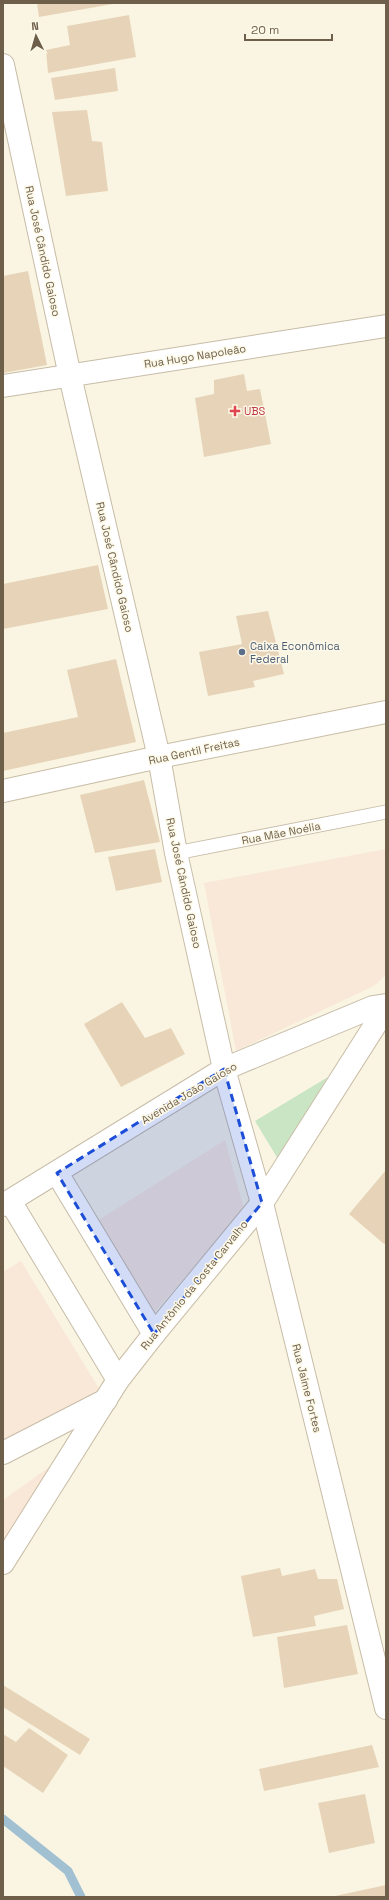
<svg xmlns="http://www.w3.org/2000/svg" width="389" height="1900" viewBox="0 0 389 1900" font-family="'Space Grotesk',sans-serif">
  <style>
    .commercial { fill: #f9e8d7 }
    .green { fill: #cae5c3 }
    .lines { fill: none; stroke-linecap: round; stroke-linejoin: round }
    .stream { stroke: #a1c0d1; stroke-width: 9 }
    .building { fill: #e7d4b8 }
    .lane-casing { stroke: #c7bca8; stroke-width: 15 }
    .street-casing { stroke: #c7bca8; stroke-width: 24 }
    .secondary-casing { stroke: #c9bda6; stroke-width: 24 }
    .lane { stroke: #fff; stroke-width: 13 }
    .street { stroke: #fff; stroke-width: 22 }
    .secondary { stroke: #fff; stroke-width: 22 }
    .marked { fill: #1d4ed8; fill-opacity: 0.2; stroke: #1d4ed8; stroke-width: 3; stroke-dasharray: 8 5; stroke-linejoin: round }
    .health-dot { fill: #e0444e; stroke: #fdf9e8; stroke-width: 1.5 }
    .service-dot { fill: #5c6f8a; stroke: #fdf9e8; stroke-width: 1.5 }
    .labels { text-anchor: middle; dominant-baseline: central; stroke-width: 3; stroke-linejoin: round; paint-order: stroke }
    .street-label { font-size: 11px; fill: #6e5f4b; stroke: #fdf9e8 }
    .health-label { font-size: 11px; fill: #be3a42; stroke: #fdf9e8; text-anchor: start }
    .service-label { font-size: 11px; fill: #4e5e75; stroke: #fdf9e8; text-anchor: start }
  </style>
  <rect width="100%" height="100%" fill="#f9f5e2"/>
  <!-- commercial -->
  <path class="commercial" d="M386 849V975L374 986 236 1051 204 883Z
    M225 1140 244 1209 153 1314 97 1221Z
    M21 1261 106 1400 3 1459V1272Z
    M52 1465 3 1558V1500Z"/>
  <!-- green -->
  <path class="green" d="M328 1077 278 1159 255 1121Z"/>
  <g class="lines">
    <!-- stream -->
    <path class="stream" d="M3 1819 68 1871 81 1897"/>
  </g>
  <!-- building -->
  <path class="building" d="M37 3H113V4L39 17Z
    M129 15 136 57 48 73 46 50 70 45 67 26Z
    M115 68 118 91 55 100 51 78Z
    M87 110 92 141 102 142 108 191 66 196 52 112Z
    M28 271 47 365 3 373V276Z
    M244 374 247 391 260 389 271 444 204 457 195 398 214 394V380Z
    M98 565 108 609 3 629V584Z
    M268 611 284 674 253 681 255 687 208 696 199 652 242 644 236 616Z
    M116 659 136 742 3 771V733L78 717 67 670Z
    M144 780 160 842 95 853 80 795Z
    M155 849 162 882 116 891 108 857Z
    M122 1002 145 1038 171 1028 185 1054 121 1087 84 1024Z
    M386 1170V1243L384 1244 349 1214Z
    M280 1568 282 1576 315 1569 318 1579H337L344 1609 314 1616 316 1626 253 1637 241 1576Z
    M347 1625 358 1674 284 1688 277 1637Z
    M3 1685 90 1739 80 1755 3 1707Z
    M29 1728 68 1755 43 1793 3 1766V1734L16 1742Z
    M372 1745 379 1767 264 1791 259 1769Z
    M365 1794 375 1843 329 1853 318 1803Z
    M386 1885V1897H335V1896Z"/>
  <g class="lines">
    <!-- lane casing -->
    <g class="lane-casing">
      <path id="lane" d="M176 853 386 812"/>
    </g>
    <!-- street casing -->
    <g class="street-casing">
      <path id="street" d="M3 65 70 376 159 757 176 853 224 1069 262 1203 386 1708
        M3 386 386 326
        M57 1173 154 1334
        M10 1201 118 1380
        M3 1205 224 1069 373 1007 386 1005
        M3 1453 106 1400"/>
    </g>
    <!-- secondary casing -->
    <g class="secondary-casing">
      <path id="secondary" d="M3 791 159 757 386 712
        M3 1563 118 1380 154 1334 262 1203 386 1008"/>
    </g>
    <!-- lane -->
    <use href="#lane" class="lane"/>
    <!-- street -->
    <use href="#street" class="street"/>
    <!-- secondary -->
    <use href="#secondary" class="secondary"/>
  </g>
  <!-- marked area -->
  <path class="marked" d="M224 1069 262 1203 154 1334 57 1173Z"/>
  <!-- markers -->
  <path class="health-dot" d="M233 405h4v4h4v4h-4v4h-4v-4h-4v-4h4z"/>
  <circle class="service-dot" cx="242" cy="652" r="4"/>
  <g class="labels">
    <!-- street labels -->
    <g class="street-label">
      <text transform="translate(43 251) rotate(78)">Rua José Cândido Gaioso</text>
      <text transform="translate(195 356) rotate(-9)">Rua Hugo Napoleão</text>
      <text transform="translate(115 567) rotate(77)">Rua José Cândido Gaioso</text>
      <text transform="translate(194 751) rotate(-12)">Rua Gentil Freitas</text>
      <text transform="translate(281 833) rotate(-11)">Rua Mãe Noélia</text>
      <text transform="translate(184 883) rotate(78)">Rua José Cândido Gaioso</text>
      <text transform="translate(189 1093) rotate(-31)">Avenida João Gaioso</text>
      <text transform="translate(194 1285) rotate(-51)">Rua Antônio da Costa Carvalho</text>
      <text transform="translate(307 1388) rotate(76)">Rua Jaime Fortes</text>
    </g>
    <!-- health labels -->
    <g class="health-label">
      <text x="244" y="411">UBS</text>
    </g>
    <!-- service labels -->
    <g class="service-label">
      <text x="250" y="646">Caixa Econômica<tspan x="250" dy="13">Federal</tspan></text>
    </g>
  </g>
  <!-- border -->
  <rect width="389" height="1900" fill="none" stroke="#6e5f4b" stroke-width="8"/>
  <!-- north arrow -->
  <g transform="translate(36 36) rotate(355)" stroke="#fdf9e8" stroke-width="3" paint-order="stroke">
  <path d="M0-3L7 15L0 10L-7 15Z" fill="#6e5f4b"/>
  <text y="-6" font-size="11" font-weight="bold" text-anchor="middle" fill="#6e5f4b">N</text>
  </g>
  <!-- scale -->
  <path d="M245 34v6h87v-6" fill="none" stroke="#6e5f4b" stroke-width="2"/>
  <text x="251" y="34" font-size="12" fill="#6e5f4b" stroke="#fdf9e8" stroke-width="3" paint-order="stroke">20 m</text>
</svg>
